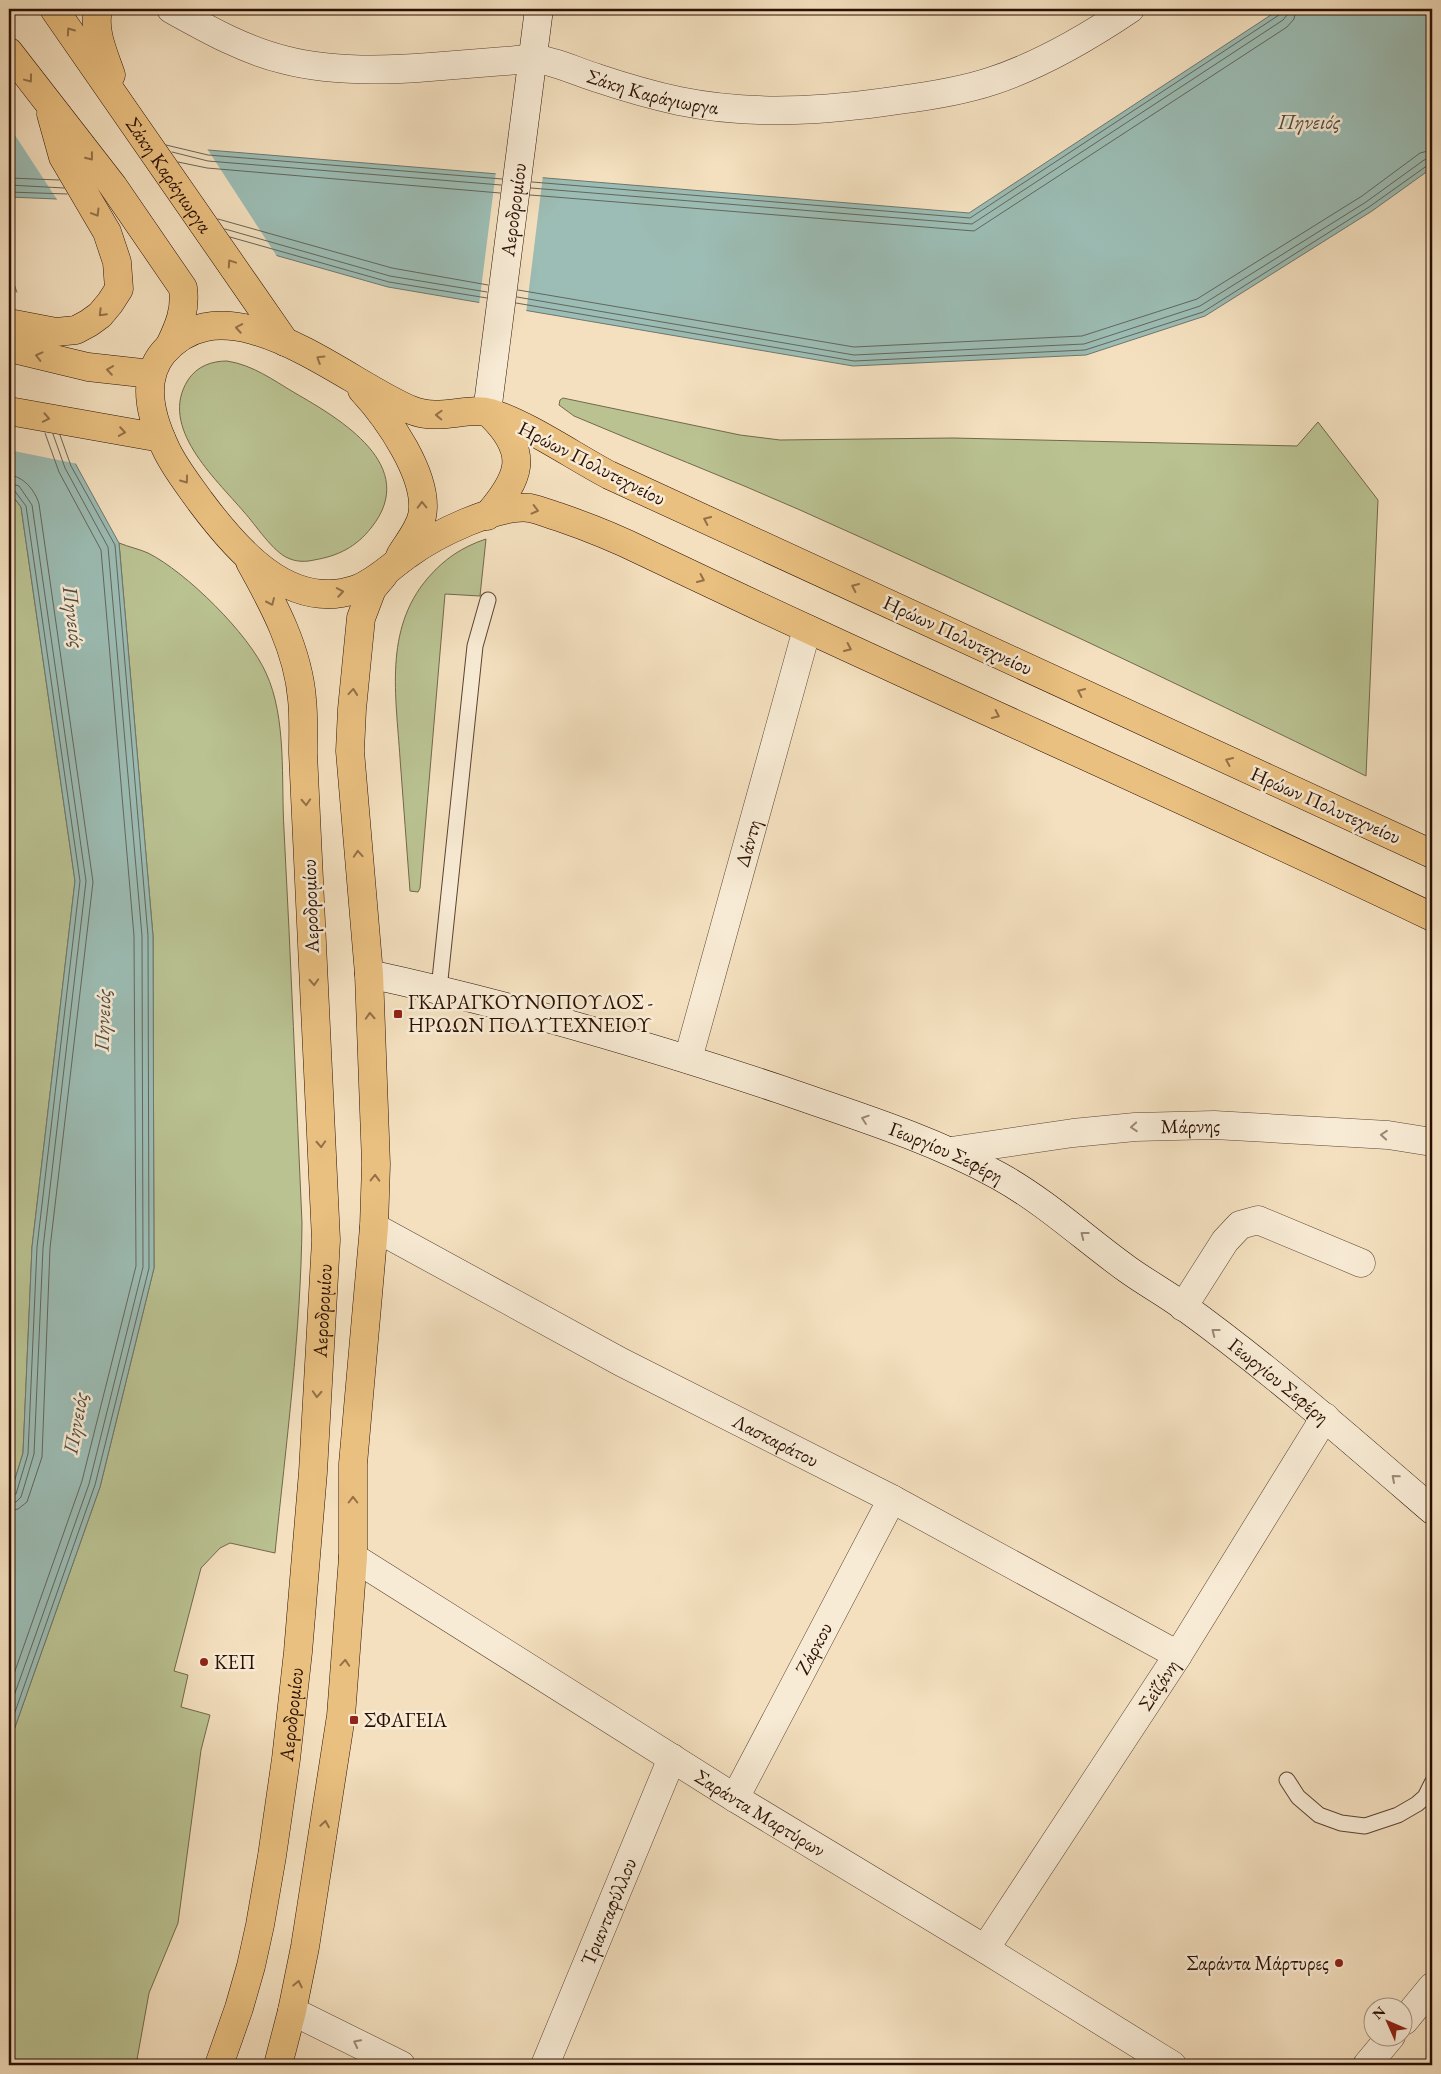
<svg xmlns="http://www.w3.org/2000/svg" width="1441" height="2074" viewBox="0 0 1441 2074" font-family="'EB Garamond',serif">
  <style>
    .green { fill: #bac292; stroke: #72684a }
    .water { fill: #9cbdb5; stroke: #6e776e }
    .pier { fill: #f4e0bf }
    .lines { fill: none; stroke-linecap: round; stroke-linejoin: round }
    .shore { stroke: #63665c; stroke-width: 1 }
    .lane-casing { stroke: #5c4332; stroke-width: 17 }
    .street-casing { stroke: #5c4332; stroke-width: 29 }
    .secondary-casing { stroke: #2a0f03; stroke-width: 29 }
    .primary-casing { stroke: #2a0f03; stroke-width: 29 }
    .lane { stroke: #f8ebd5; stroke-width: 15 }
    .street { stroke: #f8ebd5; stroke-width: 28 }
    .secondary { stroke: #f8ebd5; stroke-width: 28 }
    .primary { stroke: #eac080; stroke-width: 28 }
    .oneway { stroke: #947048 }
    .oneway2 { stroke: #9b8876 }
    .poi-dot { fill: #8f2418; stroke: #f8ebd5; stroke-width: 2 }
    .labels { text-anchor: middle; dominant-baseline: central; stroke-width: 5; stroke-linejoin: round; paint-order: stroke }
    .street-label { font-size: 20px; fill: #2a0f03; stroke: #f8ebd5 }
    .poi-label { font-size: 20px; fill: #2a0f03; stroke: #f8ebd5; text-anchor: start }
    .water-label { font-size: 21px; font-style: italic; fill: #524c41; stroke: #f8ebd5 }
  </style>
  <rect width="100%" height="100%" fill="#f4e0bf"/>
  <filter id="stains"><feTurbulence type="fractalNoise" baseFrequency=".004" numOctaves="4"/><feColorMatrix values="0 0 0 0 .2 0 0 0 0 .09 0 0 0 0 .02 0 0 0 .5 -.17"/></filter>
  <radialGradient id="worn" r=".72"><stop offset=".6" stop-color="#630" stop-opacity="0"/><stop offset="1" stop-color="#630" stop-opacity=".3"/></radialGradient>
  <!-- green -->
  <path class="green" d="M227 361C253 365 273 380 295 393 340 419 421 466 371 528 356 547 338 556 314 560 306 562 296 562 288 558 273 552 255 524 244 512 215 478 158 427 188 380 197 366 212 361 227 361Z
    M563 398 740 435 780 440 953 438 1297 446 1318 422 1378 500 1366 776C1179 684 990 595 800 510 726 477 649 448 574 416L559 405 560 400Z
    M9 491 21 507 75 881 32 1247 23 1453 9 1499Z
    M486 539 480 596 445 594 420 888 418 892 410 891C407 847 403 802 400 758 396 696 384 630 427 579 444 559 462 547 486 539Z
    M119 543C129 547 139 549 148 553 186 572 249 634 266 673 287 718 281 781 284 830 291 961 296 1092 302 1223 301 1333 286 1443 275 1553L230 1543 220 1548 201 1568 174 1671 188 1675 181 1707 210 1715 201 1750 178 1923 149 1993 136 2065H9V1744L100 1487 154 1268 153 936Z"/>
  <!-- water -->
  <path class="water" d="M1280 9H1432V168L1372 211 1205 316 1086 355 853 366 388 287 80 200 9 197V101L208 150 969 213Z
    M9 269 75 463 119 543 153 936 154 1268 100 1487 9 1744V1499L23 1453 32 1247 75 881 21 507 9 491Z"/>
  <!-- pier -->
  <path class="pier" d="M9 99 206 147 278 258 80 202 58 201 9 126Z
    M496 171 543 175 526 313 479 305Z
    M9 291 20 293 78 464 9 450Z"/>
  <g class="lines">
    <!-- shore -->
    <path class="shore" d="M166 145 208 155 502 179
      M172 152 208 161 501 185
      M178 162 207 168 500 193
      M9 178 59 180
      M532 182 970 218 1279 15 1282 9
      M9 185 64 188
      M531 188 972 224 1283 20 1287 15 1288 9
      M9 192 67 194
      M530 195 974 231 1287 27 1294 19 1296 9
      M218 219 392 268 488 285
      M225 229 390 276 487 292
      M230 237 389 282 487 298
      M518 290 854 347 1082 336 1197 299 1362 196 1420 153 1432 150
      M517 297 854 355 1084 344 1200 306 1366 202 1424 160 1432 158
      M516 303 854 361 1085 350 1203 312 1369 207 1428 165 1432 164
      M9 475C23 476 35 490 39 504L93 882 50 1248 42 1457 27 1502 18 1509 9 1511
      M9 483 19 486 32 505 86 881 43 1248 34 1454 21 1497 16 1502 9 1504
      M9 489 14 490 26 506 80 881 37 1247 28 1454 16 1494 9 1497
      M9 1688 82 1481 136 1266 134 936 101 550 59 472 45 433
      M9 1710 89 1484 143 1267 142 936 108 547 65 468 53 434
      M9 1729 95 1485 149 1268 148 936 115 545 71 466 60 435"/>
    <!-- lane casing -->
    <g class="lane-casing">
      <path id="lane" d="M439 989 475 646 488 600
        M1287 1780 1298 1797 1319 1815 1341 1823 1365 1826 1398 1815 1417 1804 1425 1797 1432 1783"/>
    </g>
    <!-- street casing -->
    <g class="street-casing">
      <g id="street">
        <path id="s1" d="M171 9C207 29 244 50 285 60 331 72 382 71 430 67 455 65 480 63 505 61 514 61 525 58 535 59 556 61 577 72 597 78 624 87 651 95 679 101 752 116 826 111 899 100 930 96 962 91 992 81 1041 65 1087 38 1130 9"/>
        <path id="s2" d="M688 1059 807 629"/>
        <path id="s3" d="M951 1151 1073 1133 1135 1127 1214 1125 1388 1135 1432 1142"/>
        <path id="s4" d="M374 1227 621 1362 892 1499 1178 1655"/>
        <path d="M1183 1307 1225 1241 1240 1225 1258 1220 1361 1263"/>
        <path id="s5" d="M353 1557 735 1798 985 1949 1172 2065"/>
        <path id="s6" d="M735 1798 892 1499"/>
        <path id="s7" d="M985 1949 1178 1655 1325 1417"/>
        <path d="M292 2011 401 2065"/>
        <path d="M1404 2021 1432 1987"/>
        <path id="s8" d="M545 2065 672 1758"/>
        <path d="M1367 2065 1391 2036"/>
      </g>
    </g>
    <!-- secondary casing -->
    <g class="secondary-casing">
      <g id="secondary">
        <path id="s9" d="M487 412 539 9"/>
        <path id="s10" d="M369 974C507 1004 644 1044 779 1089 854 1115 930 1138 999 1176 1046 1202 1084 1238 1127 1269 1145 1282 1165 1293 1183 1306 1270 1369 1351 1440 1432 1510"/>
      </g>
    </g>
    <!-- primary casing -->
    <g class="primary-casing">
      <g id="primary">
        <path id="s11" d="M54 9 285 342"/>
        <path d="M98 9C93 32 104 54 111 75"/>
        <path d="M9 52 113 186 183 288C186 310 179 326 170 345"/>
        <path d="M9 323 56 332 76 330 89 323 100 315 110 303 119 289 117 262 107 232 63 157 51 114"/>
        <path d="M9 348 88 367 151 374"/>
        <path d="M362 390C387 417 430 477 422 516 419 530 407 544 400 556"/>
        <path d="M9 411 161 438"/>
        <path d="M487 516C520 478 530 454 492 416"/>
        <path d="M1432 854 609 475C573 456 529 425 491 413 467 406 440 422 411 410 345 383 228 276 163 353 140 381 152 420 166 449 175 468 188 484 200 501 235 548 289 613 357 589 377 581 390 567 407 555 434 535 496 504 530 508 540 510 549 514 559 517 588 527 616 538 644 552 699 578 755 605 810 630 1017 726 1226 818 1432 917"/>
        <path id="s12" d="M219 2065 239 2008 251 1966 260 1925 272 1856 286 1759 298 1652 313 1472 326 1240 303 753C303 735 304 717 302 699 298 650 274 605 250 562"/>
        <path d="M278 2065 292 2011 305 1947 341 1716 353 1557V1464L374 1227 376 1164 369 974 350 751 352 709 361 618 372 589 383 576"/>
      </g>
    </g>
    <!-- lane -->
    <use href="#lane" class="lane"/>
    <!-- street -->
    <use href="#street" class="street"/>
    <!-- secondary -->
    <use href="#secondary" class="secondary"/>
    <!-- primary -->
    <use href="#primary" class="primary"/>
  </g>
  <!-- one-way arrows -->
  <defs><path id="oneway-chevron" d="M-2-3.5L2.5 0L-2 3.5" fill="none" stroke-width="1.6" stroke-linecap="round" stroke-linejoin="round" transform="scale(1.25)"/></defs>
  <g class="oneway">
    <use href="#oneway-chevron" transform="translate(70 31) rotate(-125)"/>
    <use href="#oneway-chevron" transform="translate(29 79) rotate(53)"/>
    <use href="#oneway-chevron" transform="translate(90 157) rotate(52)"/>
    <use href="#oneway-chevron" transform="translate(96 213) rotate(59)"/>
    <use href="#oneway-chevron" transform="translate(231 263) rotate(-124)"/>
    <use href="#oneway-chevron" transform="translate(102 313) rotate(135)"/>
    <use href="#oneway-chevron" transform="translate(239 328) rotate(-170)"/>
    <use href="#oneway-chevron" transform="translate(39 356) rotate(-166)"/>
    <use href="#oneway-chevron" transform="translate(320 359) rotate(-148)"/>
    <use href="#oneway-chevron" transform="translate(110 370) rotate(-172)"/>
    <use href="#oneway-chevron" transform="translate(439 415) rotate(-178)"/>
    <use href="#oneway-chevron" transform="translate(46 418) rotate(11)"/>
    <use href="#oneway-chevron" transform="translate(122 432) rotate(9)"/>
    <use href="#oneway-chevron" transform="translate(185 480) rotate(54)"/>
    <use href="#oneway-chevron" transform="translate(422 505) rotate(-91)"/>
    <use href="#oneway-chevron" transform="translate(535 510) rotate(14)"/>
    <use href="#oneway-chevron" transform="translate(707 520) rotate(-155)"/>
    <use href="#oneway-chevron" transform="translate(701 579) rotate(25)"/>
    <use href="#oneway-chevron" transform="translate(855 587) rotate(-155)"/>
    <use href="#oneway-chevron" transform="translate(340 592) rotate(-10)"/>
    <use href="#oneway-chevron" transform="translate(271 602) rotate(66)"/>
    <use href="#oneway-chevron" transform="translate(848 648) rotate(25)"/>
    <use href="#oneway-chevron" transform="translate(353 692) rotate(-85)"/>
    <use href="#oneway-chevron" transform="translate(1081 692) rotate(-155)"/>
    <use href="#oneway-chevron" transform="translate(996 715) rotate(25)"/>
    <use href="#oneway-chevron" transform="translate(1229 761) rotate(-156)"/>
    <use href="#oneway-chevron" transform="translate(306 802) rotate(87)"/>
    <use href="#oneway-chevron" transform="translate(358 854) rotate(-94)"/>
    <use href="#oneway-chevron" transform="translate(314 982) rotate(87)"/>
    <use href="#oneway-chevron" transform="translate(370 1016) rotate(-93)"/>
    <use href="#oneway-chevron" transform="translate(321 1144) rotate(87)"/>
    <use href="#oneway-chevron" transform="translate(375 1178) rotate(-89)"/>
    <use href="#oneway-chevron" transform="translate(317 1394) rotate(93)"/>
    <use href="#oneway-chevron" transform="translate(353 1500) rotate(-90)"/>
    <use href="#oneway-chevron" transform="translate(345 1663) rotate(-86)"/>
    <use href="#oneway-chevron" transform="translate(325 1824) rotate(-81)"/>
    <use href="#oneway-chevron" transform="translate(298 1984) rotate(-78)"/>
  </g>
  <g class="oneway2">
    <use href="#oneway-chevron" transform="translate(865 1119) rotate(-161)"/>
    <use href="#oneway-chevron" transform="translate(1134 1127) rotate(176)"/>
    <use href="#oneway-chevron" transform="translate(1384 1135) rotate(-175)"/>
    <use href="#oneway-chevron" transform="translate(1084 1235) rotate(-142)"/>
    <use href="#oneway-chevron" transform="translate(1215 1332) rotate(-142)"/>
    <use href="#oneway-chevron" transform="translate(1395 1478) rotate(-139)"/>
    <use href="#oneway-chevron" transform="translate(357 2043) rotate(-153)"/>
  </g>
  <!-- markers -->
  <g class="poi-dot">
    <rect x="393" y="1009" width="10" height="10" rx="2.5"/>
    <circle cx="204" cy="1662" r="5"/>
    <rect x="349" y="1715" width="10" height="10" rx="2.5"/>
    <circle cx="1339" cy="1963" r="5"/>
  </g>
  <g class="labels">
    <!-- street labels -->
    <g class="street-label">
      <text stroke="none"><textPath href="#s1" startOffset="499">Σάκη Καράγιωργα</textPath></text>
      <text stroke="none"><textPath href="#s11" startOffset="202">Σάκη Καράγιωργα</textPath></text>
      <text stroke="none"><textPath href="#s9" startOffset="204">Αεροδρομίου</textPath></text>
      <text transform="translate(592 463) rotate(27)">Ηρώων Πολυτεχνείου</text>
      <text transform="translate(958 635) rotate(25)">Ηρώων Πολυτεχνείου</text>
      <text transform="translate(1326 805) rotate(24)">Ηρώων Πολυτεχνείου</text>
      <text stroke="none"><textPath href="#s2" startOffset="224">Δάντη</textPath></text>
      <text transform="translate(310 906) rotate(-92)">Αεροδρομίου</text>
      <text stroke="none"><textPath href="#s3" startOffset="241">Μάρνης</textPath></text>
      <text stroke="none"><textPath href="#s10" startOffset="605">Γεωργίου Σεφέρη</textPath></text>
      <text stroke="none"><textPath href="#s12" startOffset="764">Αεροδρομίου</textPath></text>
      <text stroke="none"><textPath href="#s10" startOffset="1010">Γεωργίου Σεφέρη</textPath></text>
      <text stroke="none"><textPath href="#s4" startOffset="455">Λασκαράτου</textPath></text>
      <text stroke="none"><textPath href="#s6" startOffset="169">Ζάρκου</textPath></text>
      <text stroke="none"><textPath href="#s7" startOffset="316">Σεϊζάνη</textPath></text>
      <text stroke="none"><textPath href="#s12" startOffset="359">Αεροδρομίου</textPath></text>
      <text stroke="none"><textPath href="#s5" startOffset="481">Σαράντα Μαρτύρων</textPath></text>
      <text stroke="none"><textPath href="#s8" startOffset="166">Τριανταφύλλου</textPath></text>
    </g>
    <!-- poi labels -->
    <g class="poi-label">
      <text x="408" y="1002">ΓΚΑΡΑΓΚΟΥΝΟΠΟΥΛΟΣ -<tspan x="408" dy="23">ΗΡΩΩΝ ΠΟΛΥΤΕΧΝΕΙΟΥ</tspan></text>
      <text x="214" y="1662">ΚΕΠ</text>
      <text x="364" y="1720">ΣΦΑΓΕΙΑ</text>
      <text x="1329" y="1963" text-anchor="end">Σαράντα Μάρτυρες</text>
    </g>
    <!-- water labels -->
    <g class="water-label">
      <text x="1309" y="121">Πηνειός</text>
      <text transform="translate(74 617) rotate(83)">Πηνειός</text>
      <text transform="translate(102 1020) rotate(-88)">Πηνειός</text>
      <text transform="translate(75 1423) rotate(-80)">Πηνειός</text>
    </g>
  </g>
  <!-- margin -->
  <rect width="1441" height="2074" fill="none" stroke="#f4e0bf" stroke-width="30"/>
  <rect x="10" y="10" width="1421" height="2054" fill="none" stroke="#2a0f03" stroke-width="2.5"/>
  <rect x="15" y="15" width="1411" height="2044" fill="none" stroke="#2a0f03"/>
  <!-- north arrow -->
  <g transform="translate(1388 2022) rotate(315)"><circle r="24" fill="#f8ebd5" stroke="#a69381"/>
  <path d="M0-4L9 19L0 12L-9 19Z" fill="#8f2418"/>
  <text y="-8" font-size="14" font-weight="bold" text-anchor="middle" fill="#2a0f03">N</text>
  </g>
  <rect width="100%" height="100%" filter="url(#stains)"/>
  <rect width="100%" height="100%" fill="url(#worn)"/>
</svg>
